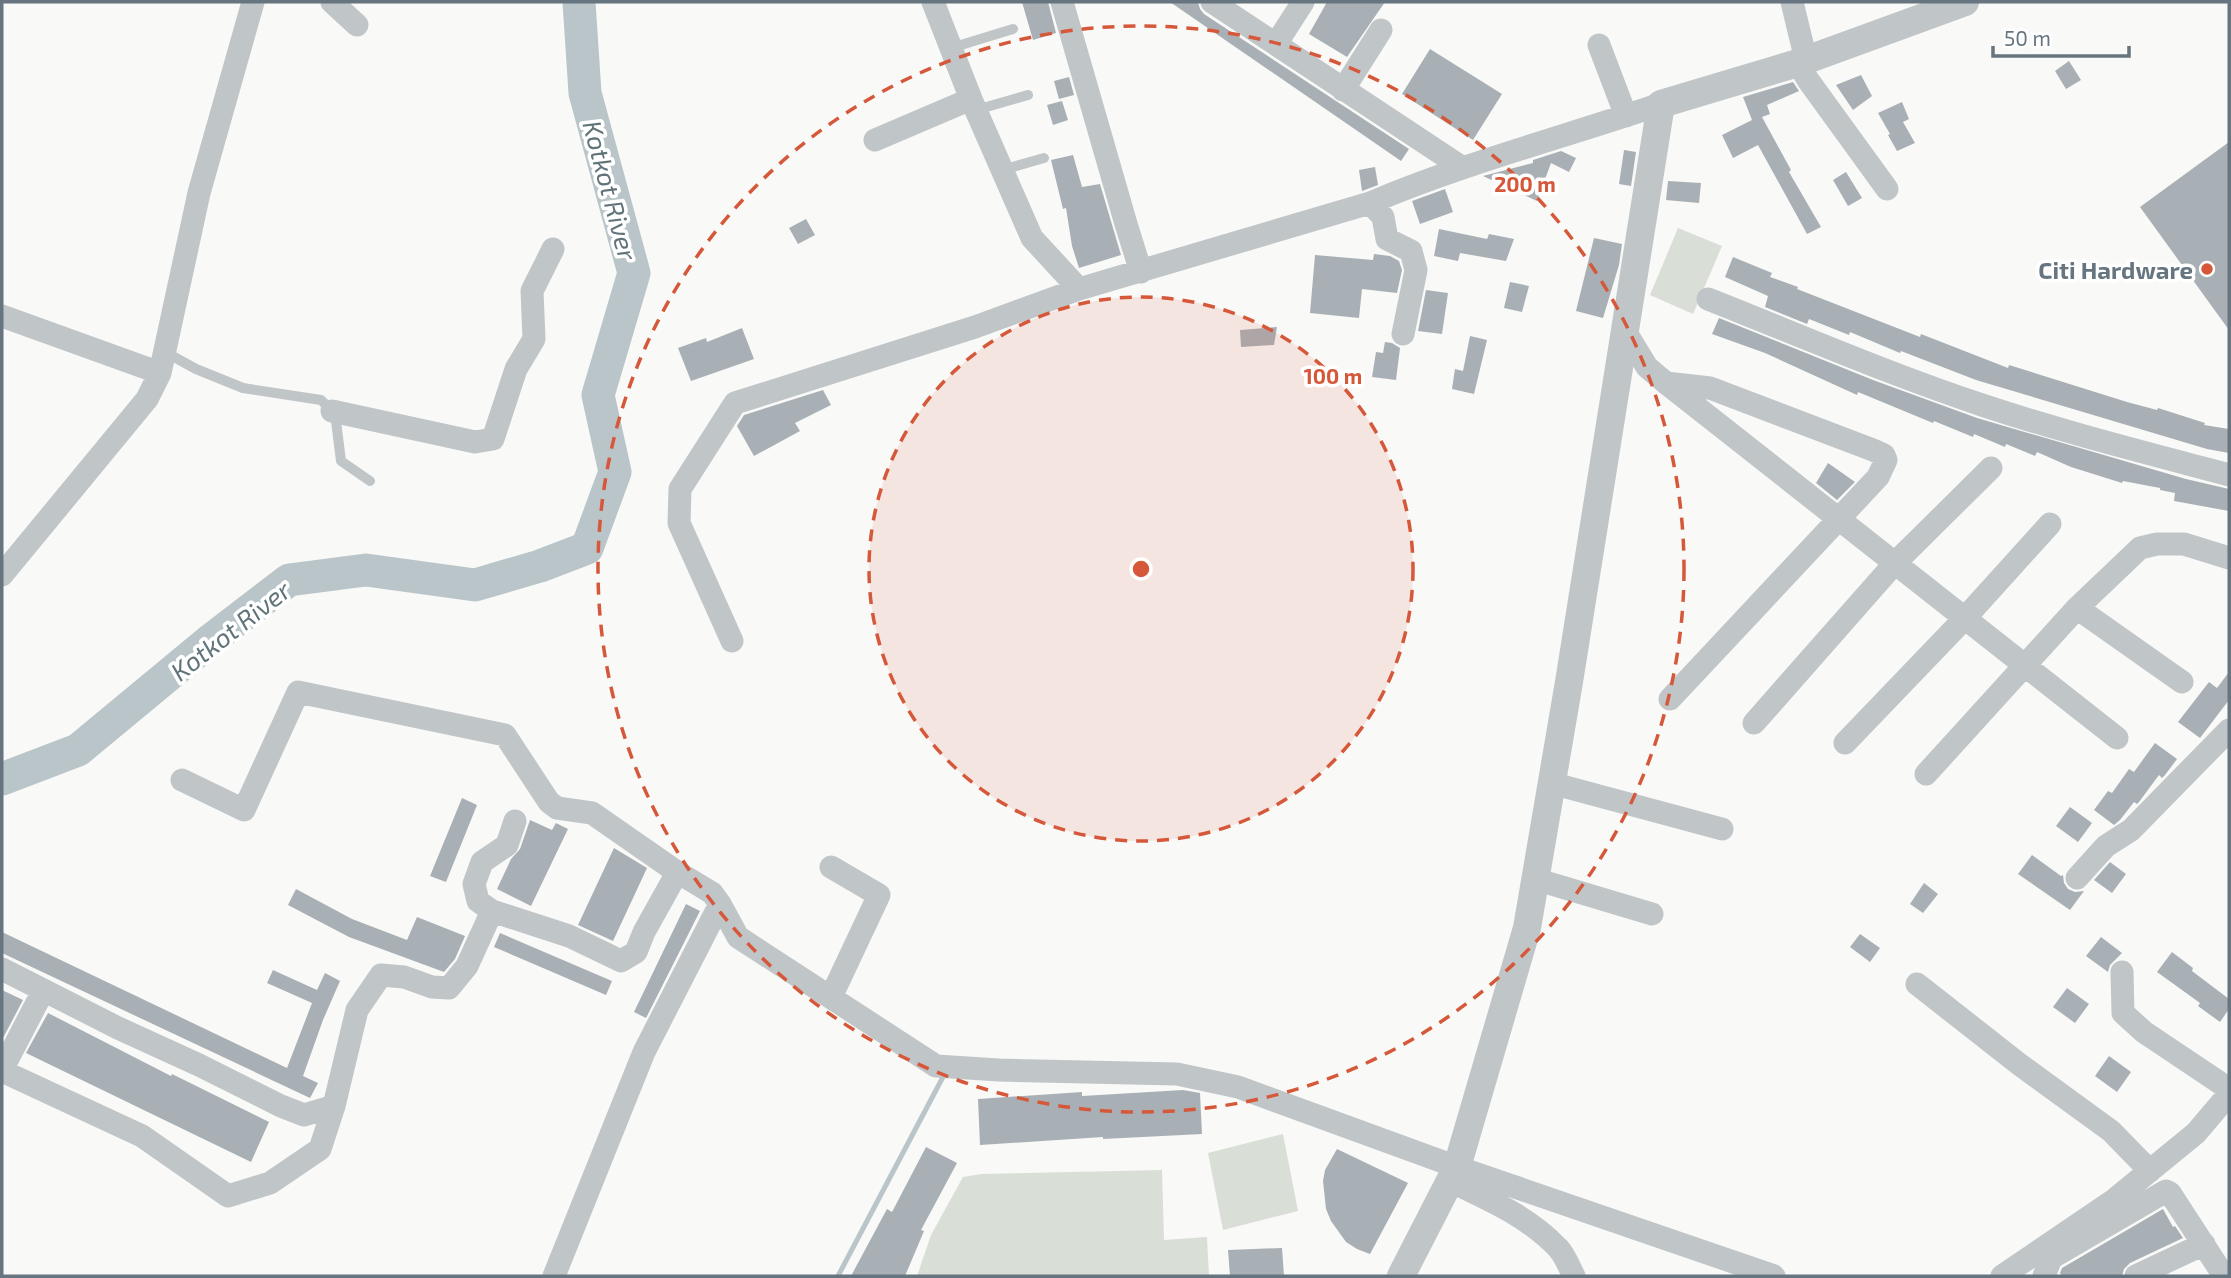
<svg xmlns="http://www.w3.org/2000/svg" width="2231" height="1278" viewBox="0 0 2231 1278" font-family="'Exo 2',sans-serif">
  <style>
    .green { fill: #d9ded6 }
    .lines { fill: none; stroke-linecap: round; stroke-linejoin: round }
    .stream { stroke: #b9c5c8; stroke-width: 5 }
    .river { stroke: #b9c5c8; stroke-width: 33 }
    .building { fill: #a8b0b5 }
    .service { stroke: #c0c5c8; stroke-width: 10 }
    .minor { stroke: #c0c5c8; stroke-width: 23 }
    .tertiary { stroke: #c0c5c8; stroke-width: 28 }
    .ring { fill: none; stroke: #d6583a; stroke-width: 3.5; stroke-dasharray: 12 9 }
    .poi-dot { fill: #d6583a; stroke: #fff; stroke-width: 2.5 }
    .labels { text-anchor: middle; dominant-baseline: central; stroke-width: 7; stroke-linejoin: round; paint-order: stroke }
    .poi-label { font-size: 24px; font-weight: bold; fill: #66757f; stroke: #fff; text-anchor: end }
    .water-label { font-size: 26px; font-style: italic; fill: #617479; stroke: #fff }
    .centre { fill: #d6583a; stroke: #fff; stroke-width: 3.5 }
    .ring-label { font-size: 21px; text-anchor: middle; font-weight: bold; fill: #d6583a; stroke: #fff; stroke-width: 7; stroke-linejoin: round; paint-order: stroke }
  </style>
  <rect width="100%" height="100%" fill="#f9f9f7"/>
  <!-- green -->
  <path class="green" d="M1678 228 1722 246 1693 314 1650 295Z
    M1283 1134 1298 1211 1223 1230 1208 1153Z
    M1162 1170 1164 1240 1207 1237 1209 1276H917L931 1235 963 1177 981 1174Z"/>
  <g class="lines">
    <!-- stream -->
    <path class="stream" d="M838 1276 944 1075H948"/>
    <!-- river -->
    <path class="river" d="M2 779 78 750 212 639 289 580 366 570 475 585 540 566 587 548 615 472 598 395 634 273 585 93 579 2"/>
  </g>
  <!-- building -->
  <path class="building" d="M1022 2H1048L1056 33 1033 40Z
    M1170 2H1198L1200 9 1204 14 1409 149 1401 161Z
    M1327 2H1385L1347 57 1309 34Z
    M1430 49 1502 94 1473 140 1402 94Z
    M2069 61 2081 80 2066 89 2055 71Z
    M1861 75 1872 96 1853 110 1836 85Z
    M1069 77 1074 95 1059 99 1054 81Z
    M1793 82 1799 91 1767 105 1770 114 1762 117 1791 170 1789 172 1821 227 1807 234 1758 145 1733 158 1722 135 1752 120 1743 97Z
    M1062 101 1068 120 1053 125 1047 105Z
    M1902 102 1909 119 1903 122 1915 143 1897 151 1888 135 1890 134 1878 113Z
    M2229 142V330L2140 207Z
    M1624 150 1636 152 1631 186 1619 184Z
    M1561 151 1576 158 1569 172 1551 163 1537 201 1483 176 1533 163V160Z
    M1073 155 1082 187 1100 184 1121 255 1079 268 1072 246 1066 208 1063 209 1051 160Z
    M1375 167 1378 185 1362 191 1359 170Z
    M1846 172 1862 198 1848 206 1833 180Z
    M1668 181 1701 183 1699 203 1666 200Z
    M1445 189 1453 212 1420 224 1412 201Z
    M806 219 815 235 798 244 789 228Z
    M1439 229 1487 239 1489 234 1514 239 1506 261 1460 253 1458 261 1434 256Z
    M1594 238 1622 244 1619 265 1603 318 1576 311Z
    M1374 254 1390 256 1399 261 1402 270 1397 293 1362 289 1359 318 1310 313 1315 255 1373 260Z
    M1733 257 1772 273 1770 277 1798 287 1797 289 1920 337 1921 334 2008 368 2009 365 2127 402 2157 410 2158 408 2205 423 2204 425 2229 429V453L2207 449 1976 380 1901 351 1900 353 1850 332 1849 335 1809 319 1807 324 1765 307 1768 296 1725 277Z
    M1510 282 1529 286 1522 312 1504 308Z
    M1426 290 1448 293 1442 334 1418 331Z
    M1719 318 1873 380 1977 418 2186 479 2229 489V511L2174 501 2175 493 2160 490V488L2123 481 2122 483 2071 467 2037 452 2035 456 2006 444 2005 447 1974 434 1973 437 1934 421 1933 423 1858 392 1857 395 1765 353 1712 334Z
    M1277 327 1274 345 1241 347 1240 330Z
    M742 328 754 359 691 381 678 348 706 338 707 342Z
    M1470 336 1487 340 1474 394 1452 389 1455 369 1463 371Z
    M1385 342 1392 343 1400 348 1396 380 1372 377 1376 352 1383 353Z
    M823 390 831 405 795 423 800 431 754 456 737 426 744 415Z
    M1828 463 1855 482 1837 500 1816 483Z
    M2229 672V700L2200 738 2178 722 2209 682 2217 688Z
    M2155 743 2177 759 2165 775 2162 778 2159 775 2139 802 2137 804 2134 802 2120 820 2114 825 2094 810 2108 791 2112 793 2129 769 2134 772Z
    M462 798 477 805 446 882 430 876Z
    M2070 807 2092 823 2078 842 2056 826Z
    M530 820 552 830 556 823 568 829 531 906 497 889 511 859 520 849Z
    M614 848 647 868 613 941 578 925Z
    M2032 855 2061 876 2063 875 2064 883 2068 889 2075 892 2084 891 2070 910 2018 874Z
    M2110 862 2126 874 2112 893 2094 880Z
    M1924 883 1938 894 1923 913 1910 904Z
    M296 889 352 919 407 940 417 917 465 936 455 959 444 972 349 937 288 905Z
    M686 904 700 911 646 1018 634 1012Z
    M2 932 287 1068 312 1003 267 983 273 970 317 990 325 973 340 981 323 1020 303 1076 318 1083 310 1098 2 953Z
    M500 933 612 981 606 995 494 947Z
    M1860 934 1880 948 1870 962 1850 947Z
    M2101 937 2122 953 2110 965 2108 972 2086 956Z
    M2172 952 2193 968 2192 971 2229 999V1009L2220 1022 2198 1006 2200 1003 2157 972Z
    M2067 988 2089 1004 2075 1023 2053 1007Z
    M2 990 23 1000 2 1040Z
    M48 1013 171 1076 172 1074 269 1122 251 1162 26 1053Z
    M2109 1056 2131 1072 2117 1092 2095 1076Z
    M1183 1090 1200 1093 1202 1134 1103 1139V1137L980 1145 978 1099 1082 1092V1096Z
    M926 1147 957 1163 921 1230 924 1231 905 1276H851L887 1209 892 1212Z
    M1337 1149 1408 1183 1370 1254 1357 1249 1346 1242 1331 1221 1326 1209 1323 1181 1325 1170Z
    M2163 1209 2173 1227 2175 1226 2183 1238 2130 1263 2124 1269 2122 1276H2062L2060 1273 2062 1268Z
    M1282 1248 1284 1276H1230L1228 1250Z"/>
  <g class="lines">
    <!-- service -->
    <path class="service" d="M951 48 1013 29
      M976 110 1028 95
      M1002 170 1044 158
      M165 352 196 369 243 388 321 400 332 411 336 421 341 461 370 481"/>
    <!-- minor -->
    <path class="minor" d="M332 2 357 25
      M933 2 971 99 1032 238 1079 289
      M1062 2 1126 224 1141 272
      M1212 2 1463 168
      M1792 2 1806 60
      M1276 44 1303 2
      M1599 45 1626 116
      M1798 63 1808 80 1887 189
      M1343 90 1381 30
      M875 140 971 99
      M1370 203 1383 217 1387 239 1411 251 1416 270 1403 334
      M1708 299C1799 335 1889 374 1982 405 2063 432 2147 453 2229 475
      M2 316 160 373
      M1625 331 1647 367 1666 383 2117 738
      M1666 383 1710 388 1873 450 1884 455 1886 460 1878 477 1670 699
      M332 411 475 442 493 439 516 369 534 339 532 291 553 249
      M2 575 147 399 160 373 199 193 253 2
      M2077 608 2182 682
      M732 641 679 523 680 489 735 403 975 327 1079 289 1370 203C1464 163 1564 137 1661 104
      M1754 723 1895 563 1991 468
      M1845 743 1965 618 2050 524
      M1926 774 2077 608 2140 548 2157 544H2184L2229 558
      M182 780 244 810 298 692 505 735 549 802 557 808 592 813 674 870 712 893 720 904 738 937 936 1066 999 1070 1177 1074 1238 1087 1457 1167 1774 1276
      M1551 783 1722 829
      M515 821 507 845 482 862 474 884 478 901 492 911 569 936 621 961 636 952 644 932 673 880 674 870
      M2077 878 2106 846 2131 830 2229 730
      M1535 879 1652 914
      M2 969 118 1028 199 1065 281 1106 304 1115 334 1106
      M2122 972 2123 1013 2144 1032 2229 1089
      M1917 984 2019 1064 2111 1131 2150 1171
      M831 997 879 895 831 867
      M2 1070 43 991
      M2 1071 142 1136 228 1196 270 1183 320 1149 334 1106 357 1010 381 975 404 977 432 987 449 988 467 966 492 911
      M1450 1181C1488 1199 1529 1217 1558 1248 1565 1255 1569 1267 1574 1276
      M554 1276 644 1052 720 904
      M2002 1276 2114 1200 2196 1133 2229 1094
      M2044 1276 2051 1258 2166 1191 2170 1193 2224 1276
      M2136 1276 2204 1244"/>
    <!-- tertiary -->
    <path class="tertiary" d="M1401 1276 1457 1167 1527 928 1569 682 1661 104 1798 63 1965 2"/>
  </g>
  <!-- distance rings -->
  <circle cx="1141" cy="569" r="272" fill="#d6583a" fill-opacity=".12"/>
  <g class="ring">
    <circle cx="1141" cy="569" r="272"/>
    <circle cx="1141" cy="569" r="543"/>
  </g>
  <!-- markers -->
  <circle class="poi-dot" cx="2207" cy="269" r="7"/>
  <g class="labels">
    <!-- poi labels -->
    <g class="poi-label">
      <text x="2193" y="269">Citi Hardware</text>
    </g>
    <!-- water labels -->
    <g class="water-label">
      <text transform="translate(611 190) rotate(75)">Kotkot River</text>
      <text transform="translate(230 630) rotate(-38)">Kotkot River</text>
    </g>
  </g>
  <circle cx="1141" cy="569" r="10" class="centre"/>
  <g class="ring-label">
    <text x="1525" y="192">200 m</text>
    <text x="1333" y="384">100 m</text>
  </g>
  <!-- border -->
  <rect width="2231" height="1278" fill="none" stroke="#66757f" stroke-width="7"/>
  <!-- scale -->
  <path d="M1993 46v10h136v-10" fill="none" stroke="#66757f" stroke-width="3.5"/>
  <text x="2004" y="46" font-size="21" fill="#66757f" stroke="#ffffff" stroke-width="5" paint-order="stroke">50 m</text>
</svg>
